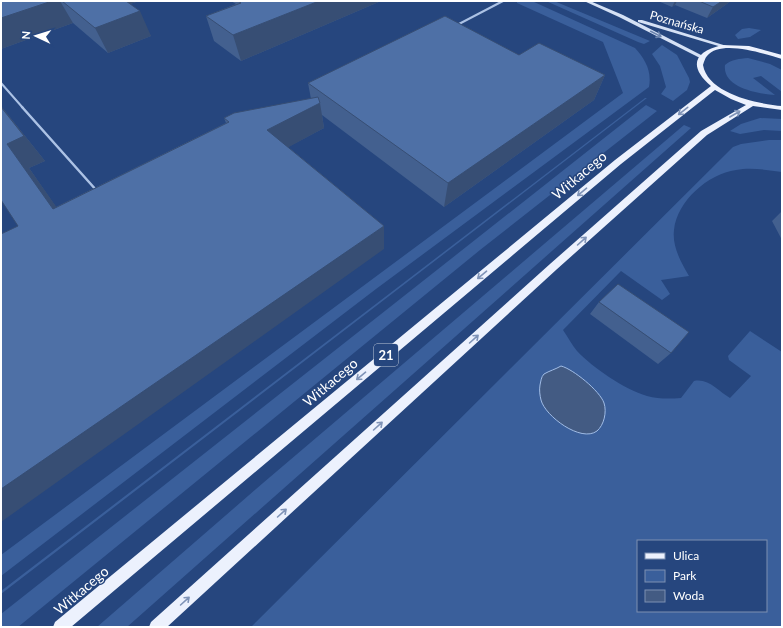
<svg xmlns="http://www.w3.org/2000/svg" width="783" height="628" viewBox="0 0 783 628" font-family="Lato,sans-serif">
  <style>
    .green { fill: #3a5f9b; fill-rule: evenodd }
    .water { fill: #435b83; stroke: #a0bce6 }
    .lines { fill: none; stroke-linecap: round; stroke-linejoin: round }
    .lane-far1 { stroke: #acc2e5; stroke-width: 2 }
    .lane { stroke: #acc2e5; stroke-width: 2.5 }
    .secondary { fill: #d5e1f5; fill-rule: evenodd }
    .primary { fill: #ecf1fd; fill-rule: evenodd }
    .wall { fill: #43608f }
    .shaded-wall { fill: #374e74 }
    .building { fill: #4e70a6; stroke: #374e74 }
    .oneway { stroke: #6c84ae }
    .oneway2 { stroke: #7f93b7 }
    .labels { text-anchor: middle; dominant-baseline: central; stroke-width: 3; stroke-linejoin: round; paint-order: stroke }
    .far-street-label { font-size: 12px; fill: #fff; stroke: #26467e }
    .shield { fill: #26467e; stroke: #bec8d8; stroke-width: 1 }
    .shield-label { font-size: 13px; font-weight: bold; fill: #fff }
    .street-label { font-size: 14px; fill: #fff; stroke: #26467e }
  </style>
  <rect width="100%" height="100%" fill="#26467e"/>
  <!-- green -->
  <path class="green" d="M517 1H532L635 48C645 59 652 71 649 87L376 289 1 576V555L623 93 603 42 517 3Z
    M546 1H554L650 41 644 44 638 42Z
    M749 28 761 30 750 37 738 39 735 35 742 29Z
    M662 45 677 55 689 78 690 82 687 90 673 101 661 94 666 87 660 66 652 54Z
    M748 58 770 64 782 70V92L761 76 753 78 775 95C759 94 722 88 725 65 732 59 739 59 748 58Z
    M645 98H647L1 594V591Z
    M646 105 657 111 480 250 18 627H1V614Z
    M760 118 782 119V131L764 130 740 134 730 131 741 124Z
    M684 125 691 128 127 627H97L263 483Z
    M769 140H782V172C767 170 751 167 736 170 708 174 677 201 674 230 672 247 681 262 689 276L661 280 670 294 662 300 621 271 563 330C568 337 572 345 577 351 593 368 624 389 647 396 658 399 669 399 681 398L694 381C709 378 719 392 730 398L751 376 729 360 728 356 750 331 782 352V627H251L733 147 741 144ZM638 541H766V611H638Z"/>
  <!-- water -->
  <path class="water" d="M561 366C573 369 600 391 604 403 607 412 604 425 597 431 581 443 545 416 541 400 540 396 539 390 540 385 541 381 541 377 544 374 549 371 556 369 561 366Z"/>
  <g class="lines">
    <!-- lane-far1 -->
    <path class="lane-far1" d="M457 25 503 1
      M1 83 23 108"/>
    <!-- lane -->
    <path class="lane" d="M22 107 97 191"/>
    <!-- secondary -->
    <path class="secondary" d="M584 1H590L623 15 705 57 700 58 619 17Z
      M638 20H642L730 47 725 48 638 22Z"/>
    <!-- primary -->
    <path class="primary" d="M722 45 749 46 782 55V59C764 54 721 39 707 56 705 58 704 62 703 65 708 94 758 104 782 106V110L753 106 707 135 556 270 167 627H149L151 622 550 264 701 131 746 105 731 99 715 90 621 164 71 627H53L55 622 615 160 711 86C688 66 694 52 722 45Z"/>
  </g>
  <!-- wall -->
  <path class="wall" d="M1 1H139L130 4 151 36 108 53 73 23 1 49Z
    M231 1H381L241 61 214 41 206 16 236 4Z
    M658 1H731L707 18 675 5 672 7Z
    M519 55 605 75 594 100 444 207 322 115 324 128 288 147 384 226V249L18 226 1 106 45 161 29 168 56 207 226 123 224 118 311 99 308 83Z
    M782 211V240L772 221Z
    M599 302 671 353 658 364 590 314Z"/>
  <!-- shaded-wall -->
  <path class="shaded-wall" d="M52 1H60L73 23 1 49V18Z
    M112 1H139L116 9Z
    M319 1H381L241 61 233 35Z
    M675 1H677L675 5 672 7Z
    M722 1H731L707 18 713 7Z
    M140 11 151 36 108 53 95 28Z
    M605 75 594 100 444 207 448 183Z
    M320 103 324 128 274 155 267 130Z
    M1 106 45 161 29 168 74 232 53 209 7 144Z
    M384 226V249L1 522V489Z"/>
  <!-- building -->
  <path class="building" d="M1 1H52L1 18Z
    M62 1H126L140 11 95 28Z
    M238 1H319L233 35 206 16 241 3Z
    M699 1H722L713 7Z
    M445 16 519 55 539 43 605 75 448 183 308 83Z
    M318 97 320 103 267 130 384 226 1 489V234L18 226 1 200V107L24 136 7 144 53 209 229 122 224 118 234 113Z
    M618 284 689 332 671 353 599 302Z"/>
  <!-- one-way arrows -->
  <defs><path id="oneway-shaft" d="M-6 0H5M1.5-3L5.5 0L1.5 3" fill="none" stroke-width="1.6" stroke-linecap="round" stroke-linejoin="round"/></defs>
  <use class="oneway" href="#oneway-shaft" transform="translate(656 34) rotate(27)"/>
  <g class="oneway2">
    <use href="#oneway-shaft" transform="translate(683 111) rotate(142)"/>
    <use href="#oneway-shaft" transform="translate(735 114) rotate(-30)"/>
    <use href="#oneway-shaft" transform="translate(582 192) rotate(140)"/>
    <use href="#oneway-shaft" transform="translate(582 241) rotate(-42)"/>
    <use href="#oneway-shaft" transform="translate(482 275) rotate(140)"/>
    <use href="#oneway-shaft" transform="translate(474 339) rotate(-42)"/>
    <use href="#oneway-shaft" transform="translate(361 376) rotate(140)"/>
    <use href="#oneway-shaft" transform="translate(378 426) rotate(-42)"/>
    <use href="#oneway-shaft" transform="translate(282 513) rotate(-42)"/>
    <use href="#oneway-shaft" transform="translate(185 601) rotate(-42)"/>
  </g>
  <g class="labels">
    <!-- far-street labels -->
    <g class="far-street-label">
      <text transform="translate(677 22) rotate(16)">Poznańska</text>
    </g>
    <!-- shield labels -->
    <rect class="shield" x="374" y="344" width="24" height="22" rx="3"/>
    <g class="shield-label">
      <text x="386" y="355">21</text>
    </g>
    <!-- street labels -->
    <g class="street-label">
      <text transform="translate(579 175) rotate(-40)">Witkacego</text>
      <text transform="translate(330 382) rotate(-40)">Witkacego</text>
      <text transform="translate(81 590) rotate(-40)">Witkacego</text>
    </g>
  </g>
  <!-- border -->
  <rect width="783" height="628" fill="none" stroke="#ffffff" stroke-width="4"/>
  <!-- legend -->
  <rect x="637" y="540" width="130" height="72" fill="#26467e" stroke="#7d90b2"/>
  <rect x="645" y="553" width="20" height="6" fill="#ecf1fd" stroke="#7d90b2"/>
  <text x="673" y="560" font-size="12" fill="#ffffff">Ulica</text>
  <rect x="645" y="570" width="20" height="12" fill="#3a5f9b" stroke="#7d90b2"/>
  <text x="673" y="580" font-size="12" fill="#ffffff">Park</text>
  <rect x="645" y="590" width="20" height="12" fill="#435b83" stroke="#7d90b2"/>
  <text x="673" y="600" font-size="12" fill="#ffffff">Woda</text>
  <!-- north arrow -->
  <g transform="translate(36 36) rotate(274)" stroke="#26467e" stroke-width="3" paint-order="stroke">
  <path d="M0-3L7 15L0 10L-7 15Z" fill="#ffffff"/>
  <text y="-6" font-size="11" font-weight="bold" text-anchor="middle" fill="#ffffff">N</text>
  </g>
</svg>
